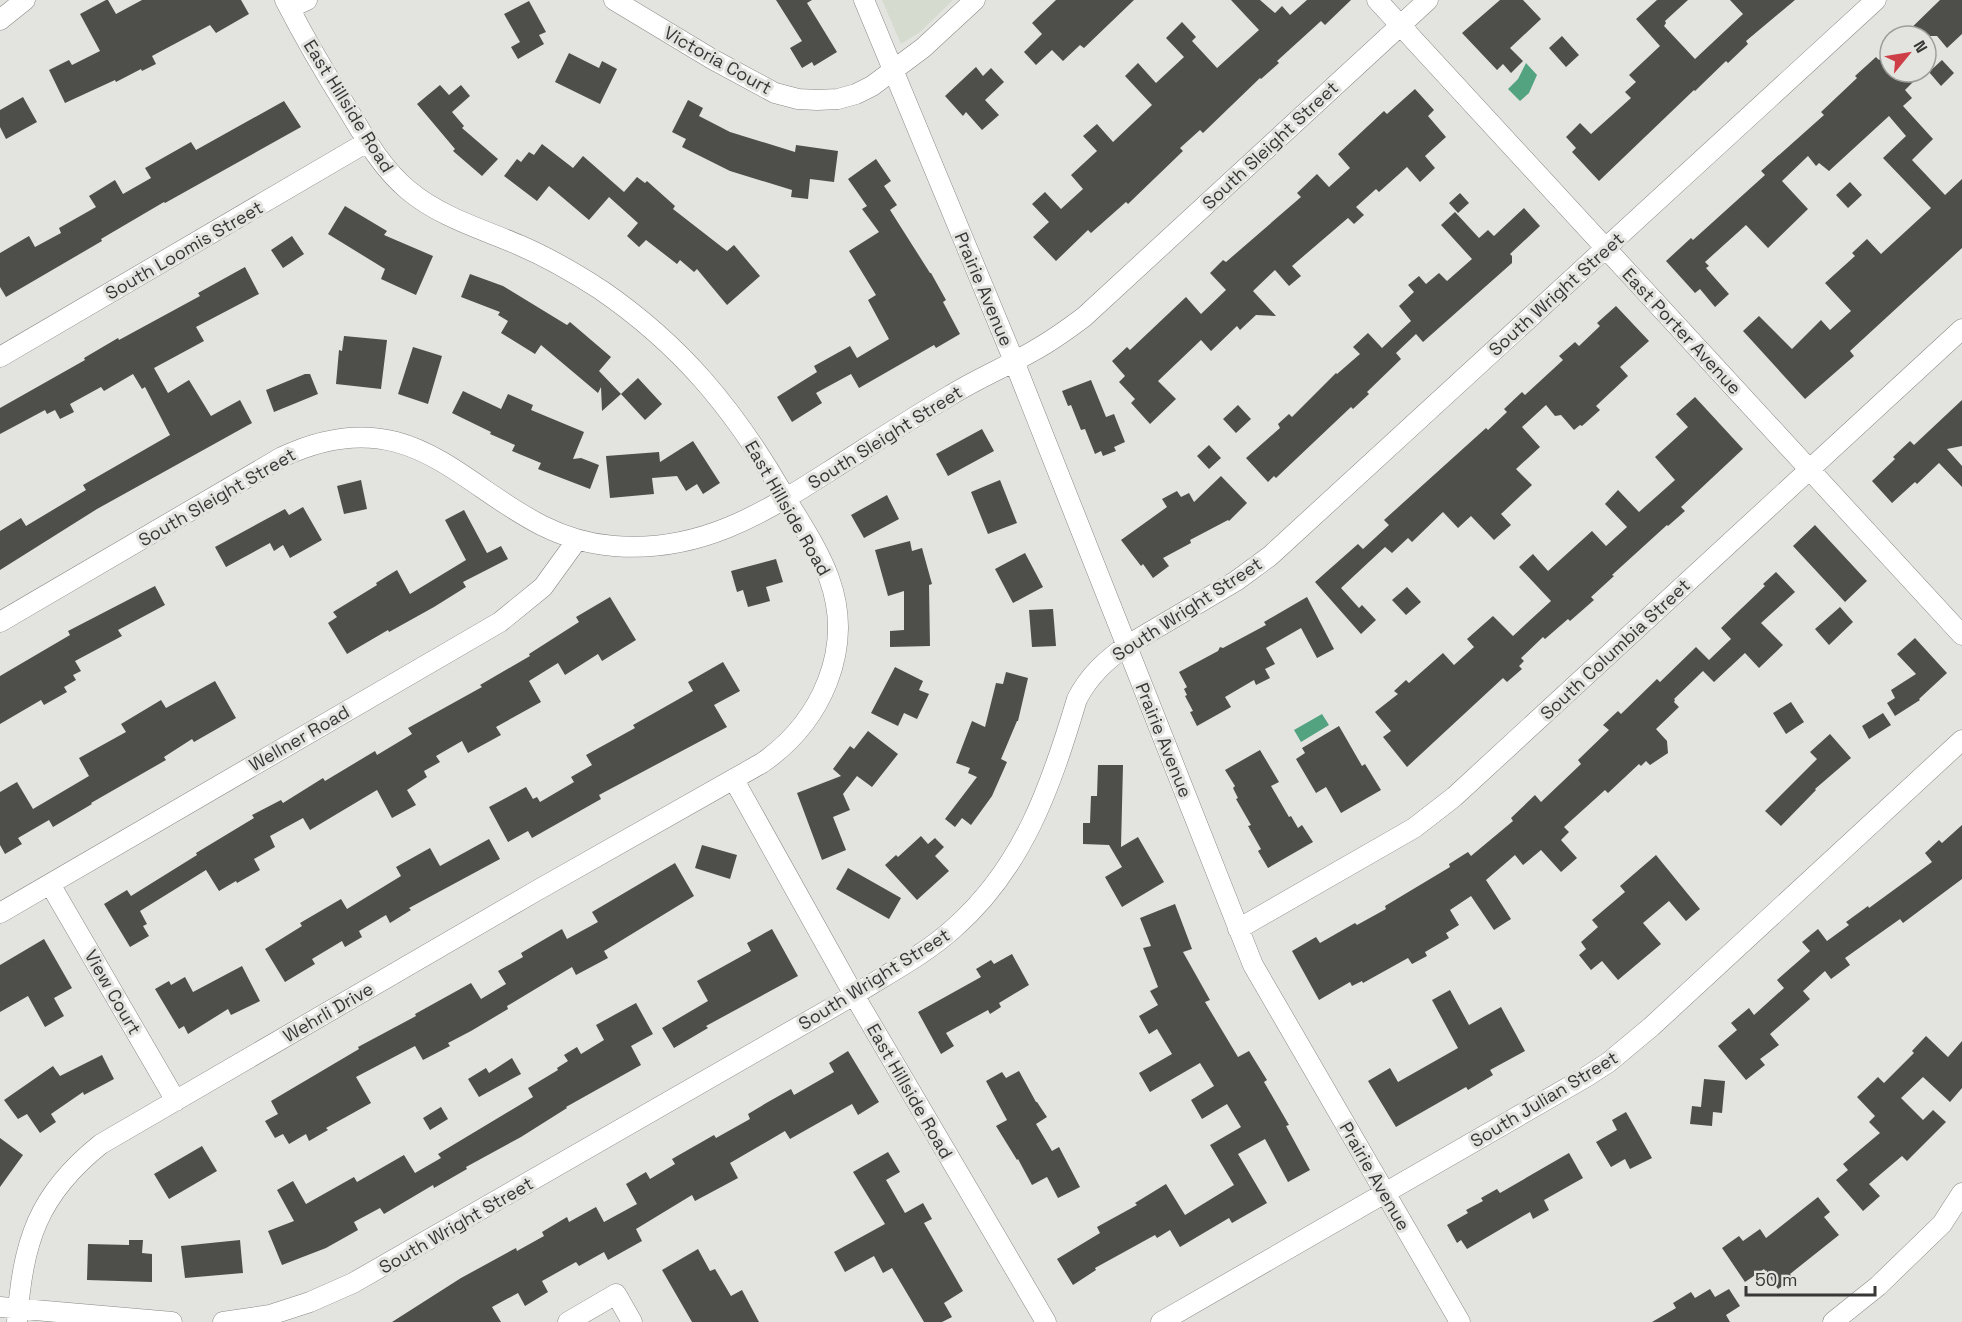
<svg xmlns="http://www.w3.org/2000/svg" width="1962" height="1322" viewBox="0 0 1962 1322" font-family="'Space Grotesk',sans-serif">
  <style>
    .built { fill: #d6dbcf }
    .water { fill: #53a280 }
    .building { fill: #4e4e4a }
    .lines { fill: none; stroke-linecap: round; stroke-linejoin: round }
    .street-casing { stroke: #898a86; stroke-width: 21 }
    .street { stroke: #fff; stroke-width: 20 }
    .labels { text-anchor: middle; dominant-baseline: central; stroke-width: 6; stroke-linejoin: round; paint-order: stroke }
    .street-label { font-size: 18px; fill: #373736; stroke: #e3e4e0 }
  </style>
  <rect width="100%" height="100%" fill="#e3e4e0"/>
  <!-- built -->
  <path class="built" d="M882 0H953L920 32 901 44Z"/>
  <!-- water -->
  <path class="water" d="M1526 63 1537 75 1529 93 1520 101 1508 89 1518 79Z
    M1322 714 1329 725 1301 742 1294 730Z"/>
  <!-- building -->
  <path class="building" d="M106 0H108L116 14 142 0H241L249 14 216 33 210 25 152 56 156 64 142 71 141 69 116 82 115 80 65 103 49 70 69 60 72 65 100 51 80 14Z
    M776 0H812L807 3 837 52 814 66 812 62 802 68 790 48 802 41Z
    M1056 0H1134L1084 48 1080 45 1063 61 1052 50 1036 65 1024 52 1042 34 1032 23Z
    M1231 0H1260L1275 13 1282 6 1290 15 1307 0H1351L1325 25 1321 21 1277 61 1279 63 1261 79 1260 78 1203 133 1200 130 1180 148 1183 151 1128 204 1126 202 1091 233 1088 230 1056 261 1033 237 1049 222 1032 204 1045 192 1061 209 1083 189 1071 175 1097 151 1083 136 1097 124 1113 142 1152 105 1125 76 1138 63 1156 83 1184 57 1166 38 1182 22 1196 37 1192 41 1217 68 1259 30Z
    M1500 0H1523L1541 19 1510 48 1523 61 1511 73 1503 64 1497 70 1462 33Z
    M1657 0H1688L1665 21 1666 23 1664 26 1695 59 1743 14 1730 0H1795L1746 41 1748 44 1728 63 1726 61 1695 91 1694 90 1599 181 1572 152 1576 148 1566 137 1580 123 1591 134 1631 98 1625 92 1636 82 1629 75 1660 46 1636 19Z
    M1940 0H1962V34L1947 48 1937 36H1903Z
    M529 1 546 32 539 35 544 44 518 59 511 47 520 42 504 14Z
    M1562 36 1579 55 1566 67 1549 48Z
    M1890 49V72H1923L1905 90 1912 98 1903 106 1933 139 1912 160 1945 195 1962 179V248L1850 351 1854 356 1805 399 1743 331 1759 316 1792 349 1821 320 1830 330 1851 311 1825 283 1855 256 1852 253 1867 239 1881 254 1931 208 1883 158 1906 136 1889 116 1829 171 1819 163 1816 166 1808 156 1782 181 1808 209 1768 248 1746 225 1705 262 1709 266 1706 268 1729 294 1715 307 1700 289 1695 293 1666 261 1691 238 1693 240 1765 175 1761 171 1824 115 1821 112 1857 78 1855 76 1876 57 1879 60Z
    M569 53 599 68 602 61 617 69 600 104 555 82Z
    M1942 60 1954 73 1941 86 1929 72Z
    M976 67 983 76 991 68 1004 82 985 100 999 115 982 130 966 112 963 116 945 96Z
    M440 85 449 95 461 85 470 96 452 112 464 126 462 128 498 159 482 176 453 151 455 149 417 104Z
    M1415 89 1434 110 1428 116 1446 137 1425 156 1435 168 1420 182 1407 167 1379 192 1376 189 1356 207 1364 215 1354 224 1348 218 1292 266 1301 276 1289 286 1275 270 1253 291 1276 316 1256 315 1240 330 1237 326 1211 351 1201 340 1158 381 1176 399 1150 424 1131 403 1135 399 1119 382 1125 376 1112 361 1127 347 1130 350 1186 297 1201 314 1226 290 1210 273 1223 260 1226 262 1301 197 1297 193 1317 174 1329 187 1350 168 1338 154 1384 111 1387 114Z
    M23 97 37 122 6 139 0 127V110Z
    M688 100 703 108 699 116 730 132 795 152 796 145 838 151 834 182 810 179 808 199 791 197 792 190 730 171 682 147 686 139 672 132Z
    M284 101 301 127 165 203 164 202 101 239 102 241 6 297 0 287V253L29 236 35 247 61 233 59 228 96 207 89 196 115 180 123 194 151 178 145 168 191 142 196 150Z
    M542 144 573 168 583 156 624 192 637 177 645 183 647 181 675 206 673 209 727 251 734 245 760 276 727 305 697 269 694 272 680 260 677 264 646 240 639 247 627 236 638 223 609 197 589 220 549 186 537 201 504 176 517 159 521 162 529 152 534 155Z
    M876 159 891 181 884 186 897 205 890 210 930 273H931L946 300 943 302 960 334 936 348 934 345 859 388 851 374 816 393 822 403 792 422 777 397 817 372 814 366 850 346 857 358 889 339 868 300 876 295 849 251 879 232 862 209 867 206 848 179Z
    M1850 182 1862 195 1848 208 1836 195Z
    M1460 193 1469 203 1458 213 1449 203Z
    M345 206 387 231 384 235 433 256 416 295 381 279 385 269 328 234Z
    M1524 208 1540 226 1510 254 1512 256V263L1423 342 1416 334 1396 353 1401 359 1367 392 1369 394 1353 409 1351 407 1276 478 1274 476 1268 482 1246 458 1280 428 1278 424 1289 414 1292 417 1336 373 1337 374 1360 354 1353 347 1368 333 1382 348 1411 321 1399 306 1414 292 1408 285 1419 276 1426 284 1439 273 1447 281 1472 259 1441 225 1455 212 1479 238 1488 230 1494 236Z
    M292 236 304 254 283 268 271 250Z
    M245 267 259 294 196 327 204 341 154 368 168 393 189 380 211 416 240 400 252 423 97 509 0 570V531L21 518 26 526 86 490 83 485 170 435 145 387 142 389 133 374 104 391 101 387 70 404 74 412 60 419 55 410 47 414 45 410 0 434V408L85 360 84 358 118 338 119 340 200 296 198 293Z
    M470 274 503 286 567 325 570 322 611 357 599 371 621 394 602 411 601 387 598 393 541 345 535 354 501 333 508 321 498 315 500 312 461 297Z
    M1616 306 1649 341 1620 367 1628 376 1596 406 1600 410 1582 426 1580 425 1574 430 1561 415 1555 416 1546 405 1522 427 1540 447 1516 469 1532 485 1501 514 1511 525 1494 540 1471 516 1458 528 1443 512 1412 542 1408 538 1392 553 1385 547 1341 588 1359 608 1362 605 1376 620 1361 634 1315 582 1358 544 1363 549 1389 525 1384 520 1486 428 1488 430 1507 412 1504 409 1522 392 1525 395 1563 360 1559 356 1575 342 1579 346 1600 326 1597 323Z
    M344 336 387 340 381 389 336 384 339 350 342 351Z
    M413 347 442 356 428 404 398 394Z
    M305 374H310L318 394 274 412 266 390Z
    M638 378 662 404 645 420 621 394Z
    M1091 380 1106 417 1114 414 1125 442 1114 447 1116 451 1103 456 1101 451 1095 454 1085 429 1081 430 1071 405 1068 406 1062 391Z
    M463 391 501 409 508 394 533 405 531 410 584 432 573 459 581 458 599 465 590 489 538 469 541 463 512 451 515 445 490 434 491 432 452 413Z
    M1695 397 1743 449 1681 507 1685 511 1668 526 1667 525 1612 575 1614 576 1591 597 1594 600 1570 621 1568 619 1545 639 1543 637 1521 658 1524 661 1519 666 1522 669 1507 682 1503 678 1407 767 1383 737 1391 731 1375 712 1398 694 1394 691 1406 680 1409 683 1443 653 1454 665 1474 647 1467 639 1493 616 1513 636 1551 601 1519 567 1533 554 1548 571 1592 531 1606 546 1627 527 1605 504 1618 490 1639 512 1675 480 1655 457 1688 427 1676 414Z
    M1962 400V446L1947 449 1962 466V487L1939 463 1917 484 1915 482 1892 503 1872 481 1895 459 1893 457 1910 441 1914 445Z
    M1238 405 1251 419 1236 433 1223 419Z
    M982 429 994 451 948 476 936 454Z
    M693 441 720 483 703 494 697 484 686 491 677 476 652 478 654 494 610 498 606 456 659 452 660 462Z
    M1209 445 1221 458 1209 469 1197 456Z
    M1221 476 1247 503 1229 521 1228 520 1190 540 1191 543 1163 558 1169 566 1153 578 1143 564 1141 566 1121 540 1167 507 1162 499 1177 491 1181 497 1189 493 1194 502Z
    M361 480 367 509 344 514 337 486Z
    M1000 480 1017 523 988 534 971 492Z
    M887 495 899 519 864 538 851 515Z
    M303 507 322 540 290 558 283 545 274 551 270 543 226 567 215 547 285 509 289 515Z
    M464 510 487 553 501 546 508 559 463 582 466 587 434 607 389 632 388 630 347 654 328 623 337 617 333 612 377 585 376 583 397 570 410 594 466 560 445 520Z
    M1815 525 1867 581 1845 602 1793 546Z
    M910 541 912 551 922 548 932 584 929 585 930 646 890 647V631L904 630V591L888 596 875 550Z
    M1025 553 1043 587 1013 603 995 569Z
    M776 559 783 582 766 587 770 601 748 607 743 590 737 592 731 571Z
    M1776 572 1795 592 1761 623 1783 645 1759 668 1745 653 1714 682 1703 671 1674 699 1675 700 1674 702 1679 707 1656 729 1667 741 1668 753 1650 765 1646 761 1641 766 1639 764 1608 793 1605 790 1564 827 1569 832 1561 840 1577 858 1561 872 1541 850 1523 865 1515 855 1486 880 1511 919 1494 930 1471 896 1450 910 1459 925 1446 933 1449 938 1425 952 1427 956 1412 964 1408 958 1363 983 1362 981 1352 986 1350 982 1319 1000 1292 951 1316 937 1320 943 1355 923 1357 925 1386 909 1385 906 1450 867 1449 864 1468 852 1471 856 1513 821 1511 818 1535 795 1541 802 1581 764 1578 760 1609 730 1603 725 1618 711 1621 714 1657 679 1660 682 1696 647 1709 660 1731 639 1721 628 1765 586 1763 584Z
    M155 586 165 605 118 630 122 636 75 661 81 671 73 675 76 680 64 687 67 692 44 705 41 700 0 724V676L70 635 68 631Z
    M1407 587 1421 602 1406 615 1392 600Z
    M610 597 636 640 602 661 598 654 565 675 558 663 529 681 541 702 496 727 501 735 468 753 462 741 436 756 440 762 424 771 427 777 407 790 416 805 392 818 377 790 310 830 303 818 270 836 275 847 254 859 260 870 237 883 236 881 219 891 206 870 140 911 147 924 143 926 149 936 130 947 104 904 127 890 131 896 197 855 196 853 254 818 252 815 281 800 283 803 323 778 325 781 375 751 377 755 412 734 408 728 482 687 480 685 530 656 529 654 579 622 576 617Z
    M1307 597 1334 649 1317 658 1301 628 1266 648 1275 664 1265 669 1270 678 1256 685 1254 680 1225 697 1231 707 1197 726 1190 712 1193 711 1185 696 1187 695 1184 689 1187 687 1179 672 1218 651 1220 647 1223 648 1266 625 1264 622Z
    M1840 607 1853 622 1829 645 1815 629Z
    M1053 609 1056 646 1032 647 1029 610Z
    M1915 638 1947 673 1919 699 1920 700 1895 716 1887 703 1895 698 1891 690 1916 674 1897 654Z
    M723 662 740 691 714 705 727 727 599 795 601 799 532 838 528 831 508 842 489 807 526 787 533 799 537 797 540 802 574 782 571 777 592 765 586 755 635 728 633 725 693 691 688 682Z
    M895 667 923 681 919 690 929 694 917 719 904 713 898 726 871 713Z
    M1006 672 1028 678 1018 721H1017L1001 759 1007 762 992 796 971 825 962 818 955 827 945 819 977 777 968 773 970 768 956 763 972 721 985 727 996 683 1003 684Z
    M215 681 236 718 194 742 192 739 164 757 166 760 91 803 92 804 53 827 49 820 18 838 22 844 5 854 0 845V792L17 782 33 809 89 776 79 758 126 732 121 724 161 700 166 708Z
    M1791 702 1804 722 1786 734 1773 713Z
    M1883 713 1891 725 1869 739 1862 726Z
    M1339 726 1362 766 1365 764 1381 790 1341 813 1326 787 1316 793 1296 759 1305 753 1302 748Z
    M868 731 898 754 872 787 857 776 843 794 850 810 833 817 846 850 822 860 797 793 841 776 833 769 850 746 854 749Z
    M1830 734 1851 758 1815 789 1816 790 1781 826 1765 811 1817 759 1810 752Z
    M1260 750 1279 782 1271 786 1289 817 1291 816 1298 828 1302 825 1313 842 1268 868 1258 851 1261 849 1248 826 1251 825 1236 799 1238 798 1233 788 1235 786 1225 770Z
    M1098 765H1123L1121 847 1138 837 1164 882 1122 907 1105 877 1122 867 1109 845 1083 844V823H1090L1091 796H1097Z
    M1962 825V879L1903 923 1900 919 1845 958 1850 965 1831 979 1825 971 1803 991 1810 999 1770 1034 1779 1045 1760 1059 1765 1065 1746 1080 1718 1046 1737 1030 1731 1023 1749 1008 1754 1015 1784 988 1777 980 1810 951 1802 942 1818 929 1827 941 1849 925 1846 922 1868 906 1869 908 1932 862 1925 853 1939 840 1942 843Z
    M921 836 928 844 935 838 944 847 935 856 949 871 917 900 885 865 896 855 898 857Z
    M489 839 500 859 409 908 411 910 390 923 386 915 359 931 362 937 345 947 342 941 312 959 315 964 285 982 265 949 302 926 300 923 341 899 347 909 401 876 396 867 430 848 440 866Z
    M702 845 737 855 730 879 695 868Z
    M1656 855 1700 909 1686 921 1669 901 1643 923 1661 944 1618 980 1602 961 1591 970 1579 955 1586 949 1581 942 1598 927 1592 920 1625 892 1620 886Z
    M675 863 694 896 604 951 608 958 576 975 572 967 507 1006 508 1009 471 1031 448 1043 450 1046 423 1060 415 1046 356 1077 371 1103 326 1128 328 1130 309 1141 306 1134 289 1144 283 1134 275 1138 265 1121 278 1114 271 1101 359 1049 358 1047 416 1016 415 1014 471 983 481 999 506 984 498 971 523 957 521 953 562 929 567 939 598 922 592 912Z
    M848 868 901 898 889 919 836 889Z
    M1175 904 1192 949 1183 952 1210 1000 1205 1002 1238 1057 1249 1051 1267 1080 1264 1082 1289 1125 1286 1126 1310 1170 1288 1182 1265 1139 1238 1154 1267 1203 1232 1223 1229 1218 1180 1247 1170 1230 1157 1238 1155 1235 1095 1268 1096 1270 1073 1285 1057 1259 1100 1233 1097 1227 1137 1205 1135 1203 1166 1184 1185 1215 1234 1185 1210 1145 1241 1127 1227 1104 1202 1119 1191 1100 1214 1086 1200 1063 1150 1092 1139 1073 1172 1054 1157 1029 1149 1034 1139 1016 1158 1005 1150 991 1158 987 1143 948 1151 946 1140 918Z
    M772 929 798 976 706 1026 708 1028 674 1048 662 1028 708 1001 697 981 751 951 747 943Z
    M44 939 72 988 54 998 64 1016 45 1027 28 996 0 1012V965Z
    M1012 954 1029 985 999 1003 1001 1007 990 1014 988 1010 946 1033 954 1046 941 1054 918 1012 981 977 976 969 991 960 994 964Z
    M242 966 260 1001 231 1015 228 1009 188 1034 184 1026 179 1029 155 989 169 981 171 985 185 977 193 992Z
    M1450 990 1469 1025 1501 1007 1525 1051 1490 1070 1493 1075 1468 1090 1466 1087 1396 1127 1368 1081 1390 1068 1398 1082 1458 1048 1432 1000Z
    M636 1003 653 1034 631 1046 641 1065 566 1107 567 1108 521 1137 466 1167 467 1169 434 1188 433 1185 384 1214 380 1208 354 1222 358 1230 326 1248 282 1265 268 1231 294 1221 277 1190 293 1181 306 1204 354 1177 357 1182 404 1155 415 1173 441 1158 438 1154 533 1097 528 1088 558 1070 557 1068 568 1061 564 1055 577 1047 581 1054 604 1040 596 1025Z
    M1926 1036 1948 1057 1962 1041V1088L1950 1102 1923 1077 1901 1098 1923 1120 1933 1110 1946 1122 1907 1161 1902 1156 1869 1184 1880 1196 1863 1211 1836 1180 1848 1170 1843 1164 1880 1133 1869 1122 1875 1116 1857 1097 1878 1077 1884 1083 1914 1053 1912 1051Z
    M848 1051 879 1102 858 1115 852 1104 790 1139 785 1131 730 1163 738 1178 695 1201 692 1195 636 1229 642 1241 608 1260 604 1252 579 1266 576 1262 542 1281 548 1292 525 1306 518 1293 492 1307 501 1322H392L461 1278 516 1248 517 1251 544 1236 542 1232 567 1217 569 1222 596 1207 604 1222 637 1204 626 1184 646 1172 650 1179 675 1164 672 1159 714 1135 716 1138 750 1119 748 1114 768 1102 791 1089 794 1095 834 1072 829 1063Z
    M102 1055 114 1079 84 1095 83 1092 51 1114 56 1122 40 1133 27 1114 18 1119 4 1100 53 1066 60 1076Z
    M512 1058 521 1074 479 1097 468 1079 486 1068 489 1073Z
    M1019 1071 1036 1102H1037L1047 1117 1036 1124 1052 1151 1059 1147 1080 1187 1058 1198 1047 1177 1032 1185 1018 1159 1017 1160 996 1126 1007 1120 986 1081 1002 1072 1006 1078Z
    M1704 1079 1725 1081 1722 1113 1713 1112 1712 1126 1690 1124 1692 1106 1701 1107Z
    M441 1107 448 1119 430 1130 423 1118Z
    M1626 1112 1652 1158 1630 1169 1625 1159 1611 1167 1596 1142 1617 1130 1612 1120Z
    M0 1138 23 1155 0 1187Z
    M202 1146 217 1171 169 1199 154 1174Z
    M888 1152 900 1172 886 1180 905 1213 923 1203 932 1219 924 1223 963 1291 944 1303 952 1317 942 1322H924L892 1268 883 1273 874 1256 845 1272 834 1252 885 1224 853 1172Z
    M1569 1153 1583 1178 1544 1200 1549 1210 1533 1219 1530 1212 1467 1249 1461 1240 1457 1243 1447 1225 1468 1213 1466 1210 1483 1201 1481 1198 1497 1189 1500 1193Z
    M1818 1197 1830 1212 1824 1217 1839 1235 1790 1274 1793 1278 1778 1289 1764 1269 1745 1282 1722 1248 1739 1236 1743 1241 1760 1229 1766 1238Z
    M129 1240H143L142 1253 152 1254V1282L87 1280 88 1244 129 1245Z
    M240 1240 243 1273 185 1278 181 1246Z
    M698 1249 710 1271 715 1269 731 1296 742 1290 759 1322H692L662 1270Z
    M1710 1289 1715 1297 1729 1289 1740 1306 1726 1315 1730 1322H1652L1676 1308 1673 1303 1691 1292 1695 1298Z"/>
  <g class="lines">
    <!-- street casing -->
    <g class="street-casing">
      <path id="street" d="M614 0 712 59 775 93 798 99 817 100 838 99 856 94 872 86 923 48 975 0
        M864 0 1014 361 1253 965 1460 1322
        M1377 0 1962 635
        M290 8 307 0
        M0 20 25 0
        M0 357 367 142
        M0 622 282 457C437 384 480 536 614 546 698 553 761 515 828 472 869 446 910 419 951 395 978 378 1008 366 1035 350 1053 340 1068 329 1084 317L1428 0
        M734 780 854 995 1046 1322
        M50 884 176 1101
        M0 913 500 622 543 587 577 540
        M1238 929 1414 828 1454 797 1962 329
        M0 1307 172 1322
        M17 1322C23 1242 37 1195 101 1144L536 891 762 763C821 722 855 649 829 578 818 548 798 519 782 492 733 408 681 345 601 290 575 273 547 257 519 245 482 229 440 217 408 190 381 167 365 138 347 108 325 73 304 37 285 0
        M223 1322 270 1315 310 1302 353 1283 854 995C887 974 924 955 953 929 1023 868 1051 786 1077 699 1089 676 1105 661 1126 646L1236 581 1270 556 1876 0
        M568 1322 616 1294 632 1322
        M1161 1322 1586 1077 1609 1062 1651 1027 1962 740
        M1833 1322 1878 1286 1942 1224 1962 1193"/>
    </g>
    <!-- street -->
    <use href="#street" class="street"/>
  </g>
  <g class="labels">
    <!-- street labels -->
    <g class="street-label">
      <text transform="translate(718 60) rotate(29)">Victoria Court</text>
      <text transform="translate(349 106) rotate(58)">East Hillside Road</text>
      <text transform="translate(1270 145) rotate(-43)">South Sleight Street</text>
      <text transform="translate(184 250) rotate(-30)">South Loomis Street</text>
      <text transform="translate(984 289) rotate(67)">Prairie Avenue</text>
      <text transform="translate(1556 294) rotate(-42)">South Wright Street</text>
      <text transform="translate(1682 331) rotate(47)">East Porter Avenue</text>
      <text transform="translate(885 437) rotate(-32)">South Sleight Street</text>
      <text transform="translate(217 497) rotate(-30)">South Sleight Street</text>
      <text transform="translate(788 508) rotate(60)">East Hillside Road</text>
      <text transform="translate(1187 609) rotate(-33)">South Wright Street</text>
      <text transform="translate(1615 649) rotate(-43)">South Columbia Street</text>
      <text transform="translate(299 738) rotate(-30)">Wellner Road</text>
      <text transform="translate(1164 740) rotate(68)">Prairie Avenue</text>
      <text transform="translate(874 979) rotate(-32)">South Wright Street</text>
      <text transform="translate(113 992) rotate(60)">View Court</text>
      <text transform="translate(328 1012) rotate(-30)">Wehrli Drive</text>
      <text transform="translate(910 1091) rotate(60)">East Hillside Road</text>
      <text transform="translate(1544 1099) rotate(-31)">South Julian Street</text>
      <text transform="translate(1375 1176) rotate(60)">Prairie Avenue</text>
      <text transform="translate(456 1225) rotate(-30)">South Wright Street</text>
    </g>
  </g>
  <!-- north arrow -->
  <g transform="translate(1908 54) rotate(60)"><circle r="28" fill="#e3e4e0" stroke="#9e9f9c" stroke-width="1.5"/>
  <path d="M0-4.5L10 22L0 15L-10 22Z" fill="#ce3e46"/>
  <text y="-9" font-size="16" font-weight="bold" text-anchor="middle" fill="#373736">N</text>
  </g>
  <!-- scale -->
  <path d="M1746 1286v9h129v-9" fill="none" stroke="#373736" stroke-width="3"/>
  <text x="1755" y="1286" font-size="18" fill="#373736" stroke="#e3e4e0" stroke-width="4.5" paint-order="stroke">50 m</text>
</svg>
